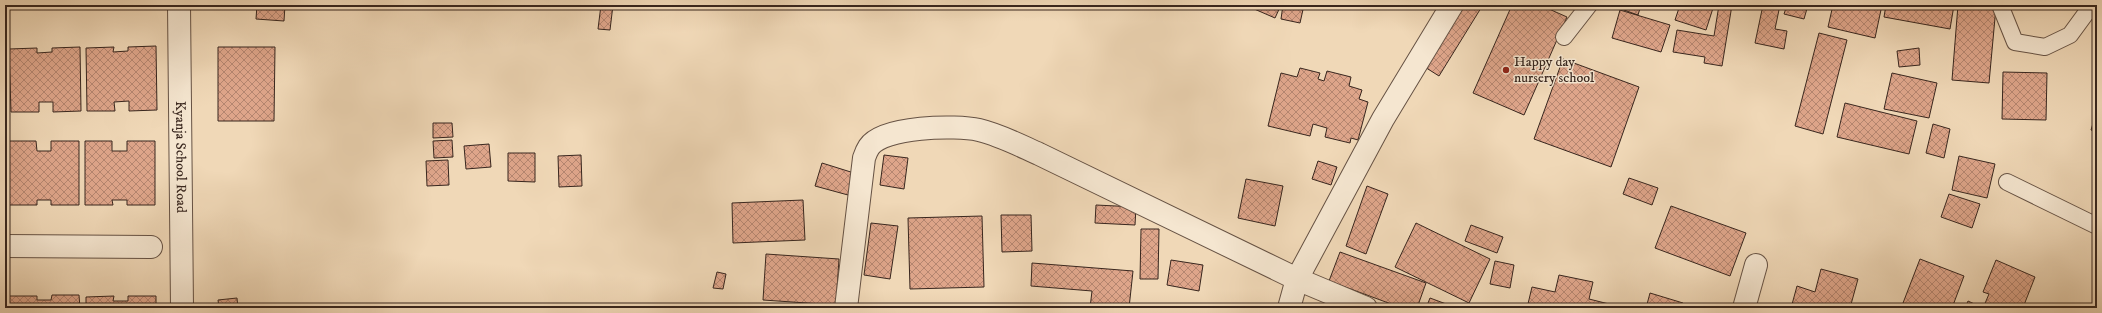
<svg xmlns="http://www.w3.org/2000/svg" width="2102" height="313" viewBox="0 0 2102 313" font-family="'IM FELL DW Pica',serif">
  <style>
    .building { fill: url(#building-cross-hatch); stroke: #38261e }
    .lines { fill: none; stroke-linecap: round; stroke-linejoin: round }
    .lane-casing { stroke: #665244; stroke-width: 18 }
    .street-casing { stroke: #665244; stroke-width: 24 }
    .lane { stroke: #f5e6d0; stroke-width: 16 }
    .street { stroke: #f5e6d0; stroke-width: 22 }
    .poi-dot { fill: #8f2418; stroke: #f5e6d0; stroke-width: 1.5 }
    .labels { text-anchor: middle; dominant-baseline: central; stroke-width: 3; stroke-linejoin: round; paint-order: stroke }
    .poi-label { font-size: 14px; fill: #38261e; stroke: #f5e6d0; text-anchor: start }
    .street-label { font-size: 14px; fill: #38261e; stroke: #f5e6d0 }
  </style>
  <defs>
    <pattern id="building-cross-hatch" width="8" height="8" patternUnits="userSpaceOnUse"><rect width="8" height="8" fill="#dea58a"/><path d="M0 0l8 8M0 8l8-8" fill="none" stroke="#b58670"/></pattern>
  </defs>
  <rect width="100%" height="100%" fill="#f0d8b7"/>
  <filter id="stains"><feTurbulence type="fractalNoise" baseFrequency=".005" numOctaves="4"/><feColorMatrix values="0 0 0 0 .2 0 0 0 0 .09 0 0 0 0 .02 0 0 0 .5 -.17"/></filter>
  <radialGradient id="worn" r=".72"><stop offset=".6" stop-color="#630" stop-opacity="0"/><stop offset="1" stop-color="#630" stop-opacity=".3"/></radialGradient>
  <!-- building -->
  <path class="building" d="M257 5H285L284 21 256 19Z
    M601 5H613L610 30 598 29Z
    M1245 5H1281L1275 18Z
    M1283 5H1304L1300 23 1281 19Z
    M1457 5H1477L1481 8 1439 76 1420 64Z
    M1512 5H1540L1567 17 1524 115 1473 93Z
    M1622 5H1641L1638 15 1621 9Z
    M1680 5H1714L1706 30 1675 20Z
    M1719 5H1732L1722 66 1704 63 1705 57 1673 52 1677 30 1714 36Z
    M1763 5H1780L1775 29 1787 31 1784 49 1755 43Z
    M1787 5H1808L1804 19 1784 14Z
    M1833 5H1882L1875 38 1828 27Z
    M1886 5H1954L1950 29 1884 17Z
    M1958 5 1996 7 1989 83 1952 80Z
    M1620 10 1670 25 1661 52 1612 38Z
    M1819 33 1847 40 1823 134 1795 126Z
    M156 46 157 110 129 111V101L114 102 115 111H87L86 48 114 47 113 52 128 51V47Z
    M80 47 81 111 53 112V102H39V112H11L9 49 37 48V53L52 52V48Z
    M218 47H275L274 121H218Z
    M1919 48 1920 65 1899 67 1897 51Z
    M1563 59 1639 87 1611 167 1534 139Z
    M1300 68 1320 73 1318 79 1324 81 1327 71 1351 77 1349 86 1362 90 1359 99 1368 102 1358 140 1351 138 1350 143 1325 137 1327 128 1313 124 1310 136 1268 126 1281 73 1297 77Z
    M2003 72 2047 73 2046 120 2002 119Z
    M1892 73 1937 83 1929 118 1884 109Z
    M1845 103 1917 121 1909 154 1837 137Z
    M2097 110V132L2091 130Z
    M433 123H452L453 137 433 138Z
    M1933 124 1950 129 1944 158 1926 153Z
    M452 140 453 157 434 158 433 141Z
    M9 141H36L37 151H51V141H79V205H51V200H37V205H9Z
    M85 141H112V151H127V141H155V205H127V200H112L113 205H85Z
    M489 144 491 167 466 169 464 146Z
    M508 153H535V182L508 181Z
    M581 155 582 186 559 187 558 156Z
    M884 155 908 158 904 189 880 185Z
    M1959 156 1995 164 1987 198 1952 190Z
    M448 160 449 185 427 186 426 161Z
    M1318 161 1337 167 1331 185 1312 179Z
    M822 163 854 173 848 195 815 186Z
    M1629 178 1658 188 1652 205 1623 194Z
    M1246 179 1283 186 1275 226 1238 218Z
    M1367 186 1388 194 1366 254 1346 246Z
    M1949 194 1980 204 1972 228 1941 217Z
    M803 200 805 240 733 243 732 203Z
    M1096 205 1136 207 1135 225 1095 223Z
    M1671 206 1746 233 1730 276 1655 248Z
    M1001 215H1031L1032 251 1002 252Z
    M982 216 984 287 910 289 908 218Z
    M871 223 898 226 890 279 864 275Z
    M1416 223 1490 259 1469 303 1395 267Z
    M1471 225 1503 237 1497 253 1465 241Z
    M1141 229H1159L1158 279H1140Z
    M1340 252 1426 283 1417 308H1402L1329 281Z
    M766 254 839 259 836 305 763 300Z
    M1920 259 1964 276 1952 308H1917L1903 303Z
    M1171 260 1203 265 1199 291 1167 285Z
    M1996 260 2035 277 2024 305 2030 308H1965L1968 301 1983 308 1989 294 1983 292Z
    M1495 261 1514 265 1510 288 1490 284Z
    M1032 263 1133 271 1129 308H1090L1092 291 1031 286Z
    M1821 269 1858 279 1850 308H1791L1797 286 1815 292Z
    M717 272 726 274 723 289 713 288Z
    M1559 275 1593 282 1589 299 1621 307 1620 308H1527L1532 287 1555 292Z
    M1650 293 1683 303 1681 308H1646Z
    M52 295H79L80 308H10L9 296H37V300H51Z
    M114 296 113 301H128V296H156V308H86V297Z
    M237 298 238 308H219L218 300Z
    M1430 298 1457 308H1426Z"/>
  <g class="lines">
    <!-- lane casing -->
    <g class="lane-casing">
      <path id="lane" d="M2000 5 2015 42 2045 47 2070 35 2092 5
        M1564 37 1589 5
        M2007 182 2097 226"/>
    </g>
    <!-- street casing -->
    <g class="street-casing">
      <g id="street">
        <path id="s1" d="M179 5 182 308"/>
        <path d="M5 246 151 247"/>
        <path d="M846 308 864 158C865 155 867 150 869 147 883 126 956 125 979 130 1000 135 1019 145 1039 154L1297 279 1366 308"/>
        <path d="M1289 308 1297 279 1383 119 1452 5"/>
        <path d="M1744 308 1756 265"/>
      </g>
    </g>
    <!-- lane -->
    <use href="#lane" class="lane"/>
    <!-- street -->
    <use href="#street" class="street"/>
  </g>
  <!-- markers -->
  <circle class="poi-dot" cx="1506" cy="70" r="4"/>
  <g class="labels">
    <!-- poi labels -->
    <g class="poi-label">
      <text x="1514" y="62">Happy day<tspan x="1514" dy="16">nursery school</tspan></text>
    </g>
    <!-- street labels -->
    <g class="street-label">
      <text stroke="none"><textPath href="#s1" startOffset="152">Kyanja School Road</textPath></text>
    </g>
  </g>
  <!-- margin -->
  <rect width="2102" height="313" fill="none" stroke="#f0d8b7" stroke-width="20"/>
  <rect x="6" y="6" width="2090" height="301" fill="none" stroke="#38261e" stroke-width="2"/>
  <rect x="10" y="10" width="2082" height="293" fill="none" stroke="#38261e"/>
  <rect width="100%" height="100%" filter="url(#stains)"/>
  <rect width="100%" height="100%" fill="url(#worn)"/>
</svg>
